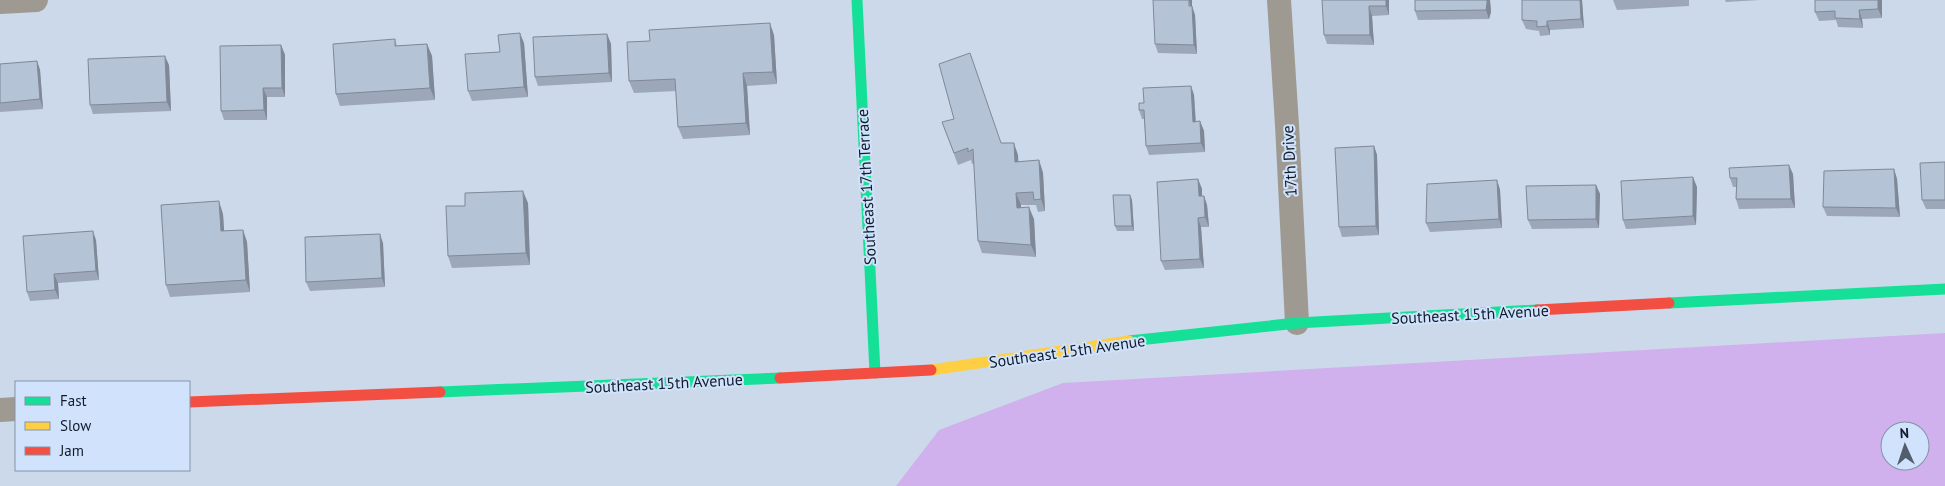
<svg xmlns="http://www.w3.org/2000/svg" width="1945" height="486" viewBox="0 0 1945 486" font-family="'PT Sans',sans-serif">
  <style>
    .green { fill: #d1b1ed; fill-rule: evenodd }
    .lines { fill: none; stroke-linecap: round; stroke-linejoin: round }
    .street { stroke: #9e9991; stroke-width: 24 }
    .fast { stroke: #16e098; stroke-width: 11 }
    .slow { stroke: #ffcf43; stroke-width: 11 }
    .jam { stroke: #f24e42; stroke-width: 11 }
    .wall { fill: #9ca8b9 }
    .shaded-wall { fill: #7f8896 }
    .building { fill: #b5c3d7; stroke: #7f8896 }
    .labels { text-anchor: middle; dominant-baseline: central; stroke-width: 4; stroke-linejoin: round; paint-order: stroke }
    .street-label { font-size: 16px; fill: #111c2a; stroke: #d1e3fc }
  </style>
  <rect width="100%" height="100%" fill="#ccd9ea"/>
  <!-- green -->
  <path class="green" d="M1945 333V486H896L939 430 1063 383ZM1890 431H1920V461H1890Z"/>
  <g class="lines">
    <!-- street -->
    <path class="street" d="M1279 0 1287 125 1297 323
      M0 2 36 0
      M0 410 16 409"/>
    <!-- fast -->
    <path class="fast" d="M857 0 875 373
      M1669 303 1945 289
      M1129 341 1297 323 1537 310
      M440 392 780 378"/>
    <!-- slow -->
    <path class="slow" d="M931 370 1129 341"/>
    <!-- jam -->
    <path class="jam" d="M1537 310 1669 303
      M780 378 931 370
      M189 402 440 392"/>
  </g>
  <!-- wall -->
  <path class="wall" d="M1322 0H1389V15L1372 16 1374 45 1327 44 1324 35Z
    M1490 0 1491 12 1489 19 1418 20 1415 11Z
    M1522 0H1582L1584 28 1550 30V35L1540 36 1539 31 1526 29 1522 20Z
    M1613 0H1689V6L1617 10Z
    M1725 0H1760L1726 2Z
    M1815 0H1882V18L1862 19 1863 28 1838 27 1836 20 1819 21 1815 12Z
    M1192 6 1195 15 1197 54 1158 53 1155 44Z
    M607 34 611 44 612 82 538 86 535 77Z
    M774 35 777 84 747 86 750 135 683 139 678 127 676 91 634 93 629 81 650 41Z
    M395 39 397 46 427 44 432 56 435 100 340 106 336 94Z
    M524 43 528 97 472 101 468 91 500 52Z
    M281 45 285 55V97H267V120H224L221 111Z
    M37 61 40 70 43 109 0 112V64Z
    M169 65 171 111 93 114 90 105Z
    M1191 86 1194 95 1196 122 1200 121 1204 131 1205 152 1149 155 1146 146 1144 119H1142L1139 110 1144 103Z
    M942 122 1018 155V162L1039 160 1043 173 1045 211 1038 212 1036 205H1021V207L1034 219 1036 257 982 253 978 241 974 164H972L971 160 958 165Z
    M1374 146 1377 155 1379 235 1342 237 1339 227Z
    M1945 162V209H1926L1922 200Z
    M1894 169 1897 179 1900 217 1827 216 1823 207Z
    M1793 174 1795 208 1739 209 1736 199V187H1733L1730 178Z
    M1198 179 1202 189V196H1204L1207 205 1209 227H1201L1204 268 1165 270 1161 261Z
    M1497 180 1500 190 1502 228 1430 232 1426 223Z
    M1596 185 1600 194 1599 228 1532 229 1528 220Z
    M1697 187 1696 225 1626 229 1623 220Z
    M1130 195 1132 200 1134 231H1117L1115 226Z
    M528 203 530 265 452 268 448 256Z
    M223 214 224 231 243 230 247 242 250 292 170 297 166 285Z
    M96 240 99 280 58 283 59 299 30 301 27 292Z
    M383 243 385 287 310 291 306 282Z"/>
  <!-- shaded-wall -->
  <path class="shaded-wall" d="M1189 0H1192V6L1195 15 1197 54 1194 45Z
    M1386 0H1389V15L1386 6Z
    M1487 0H1490L1491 12 1489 19 1486 10Z
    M1580 0H1582L1584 28 1581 19Z
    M1878 0H1882V18L1878 9Z
    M1369 6 1372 16 1374 45 1370 35Z
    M1859 10 1862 19 1863 28 1860 19Z
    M1547 21 1550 30V35L1547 26Z
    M770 23 774 35 777 84 773 72Z
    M520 33 524 43 528 97 524 87Z
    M607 34 611 44 612 82 609 73Z
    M427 44 432 56 435 100 430 88Z
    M281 45 285 55V97L282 88Z
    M165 56 169 65 171 111 167 102Z
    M37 61 40 70 43 109 40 99Z
    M743 73 747 86 750 135 746 123Z
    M1191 86 1194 95 1196 131 1193 122Z
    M263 88 267 97V120L264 110Z
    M1200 121 1204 131 1205 152 1201 143Z
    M1014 143 1018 155 1019 174 1015 162Z
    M1374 146 1377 155 1379 235 1376 226Z
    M1039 160 1043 173 1045 211 1041 199Z
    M1789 165 1793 174 1795 208 1791 199Z
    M1894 169 1897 179 1900 217 1896 208Z
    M1693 177 1697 187 1696 225 1693 216Z
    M1198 179 1202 189V205L1199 196Z
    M1497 180 1500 190 1502 228 1499 219Z
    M1596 185 1600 194 1599 228 1596 219Z
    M523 191 528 203 530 265 526 253Z
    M1016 193 1021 205V220L1017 208Z
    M1130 195 1132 200 1134 231 1132 226Z
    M1204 196 1207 205 1209 227 1205 217Z
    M219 201 223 214 225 244 221 231Z
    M1029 207 1034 219 1036 257 1031 245Z
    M1198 218 1201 227 1204 268 1200 259Z
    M243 230 247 242 250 292 246 280Z
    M93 231 96 240 99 280 96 271Z
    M380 234 383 243 385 287 382 278Z
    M54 274 58 283 59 299 55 290Z"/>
  <!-- building -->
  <path class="building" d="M1153 0H1189V6H1192L1194 45 1155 44Z
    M1322 0H1386V6H1369L1370 35H1324Z
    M1415 0H1487V3L1486 10 1415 11Z
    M1522 0H1580L1581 19 1547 21V26L1537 27V21L1522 20Z
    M1815 0H1878V9L1859 10 1860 19 1835 18V11L1815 12Z
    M770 23 773 72 743 73 746 123 678 127 675 79 629 81 627 42 650 41 649 30Z
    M520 33 524 87 468 91 465 54 500 52 498 35Z
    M607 34 609 73 535 77 533 37Z
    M395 39V46L427 44 430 88 336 94 333 44Z
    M281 45 282 88H263L264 110 221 111 220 46Z
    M970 53 1001 143H1014L1015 162 1039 160 1041 199 1034 200 1033 192 1016 193 1017 208 1029 207 1031 245 978 241 973 149 968 152V148L954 153 942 122 954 119 939 64Z
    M165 56 167 102 90 105 88 59Z
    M37 61 40 99 0 103V64Z
    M1191 86 1193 122 1200 121 1201 143 1146 146 1144 110H1139V103H1144L1143 88Z
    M1374 146 1376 226 1339 227 1335 148Z
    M1945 162V200H1922L1920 163Z
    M1789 165 1791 199H1736L1737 178H1730L1729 168Z
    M1894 169 1896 208 1823 207 1824 171Z
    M1693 177V216L1623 220 1621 181Z
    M1198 179 1199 196H1204L1205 217 1198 218 1200 259 1161 261 1157 182Z
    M1497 180 1499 219 1426 223 1427 184Z
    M1596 185V219L1528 220 1526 186Z
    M523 191 526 253 448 256 446 206H465V193Z
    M1113 195H1130L1132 226H1115Z
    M219 201 221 231 243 230 246 280 166 285 161 205Z
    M93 231 96 271 54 274 55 290 27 292 23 236Z
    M380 234 382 278 306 282 305 237Z"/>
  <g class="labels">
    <!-- street labels -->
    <g class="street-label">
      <text transform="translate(1289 161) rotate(-93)">17th Drive</text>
      <text transform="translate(866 187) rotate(-93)">Southeast 17th Terrace</text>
      <text transform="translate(1470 314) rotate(-3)">Southeast 15th Avenue</text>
      <text transform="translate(1067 351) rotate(-8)">Southeast 15th Avenue</text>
      <text transform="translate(664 383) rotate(-3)">Southeast 15th Avenue</text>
    </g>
  </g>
  <!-- legend -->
  <rect x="15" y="381" width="175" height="90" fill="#d1e3fc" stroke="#8493a8"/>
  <rect x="25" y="397" width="25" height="8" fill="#16e098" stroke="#8493a8"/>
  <text x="60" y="406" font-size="15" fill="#111c2a">Fast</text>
  <rect x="25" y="422" width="25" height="8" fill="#ffcf43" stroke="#8493a8"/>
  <text x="60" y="431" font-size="15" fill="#111c2a">Slow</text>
  <rect x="25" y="447" width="25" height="8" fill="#f24e42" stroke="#8493a8"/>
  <text x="60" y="456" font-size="15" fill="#111c2a">Jam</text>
  <!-- north arrow -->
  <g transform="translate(1905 446) rotate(357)"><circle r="24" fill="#d1e3fc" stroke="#8493a8"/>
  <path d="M0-4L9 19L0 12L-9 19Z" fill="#525e6d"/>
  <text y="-8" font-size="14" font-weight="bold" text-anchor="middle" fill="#111c2a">N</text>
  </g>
</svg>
